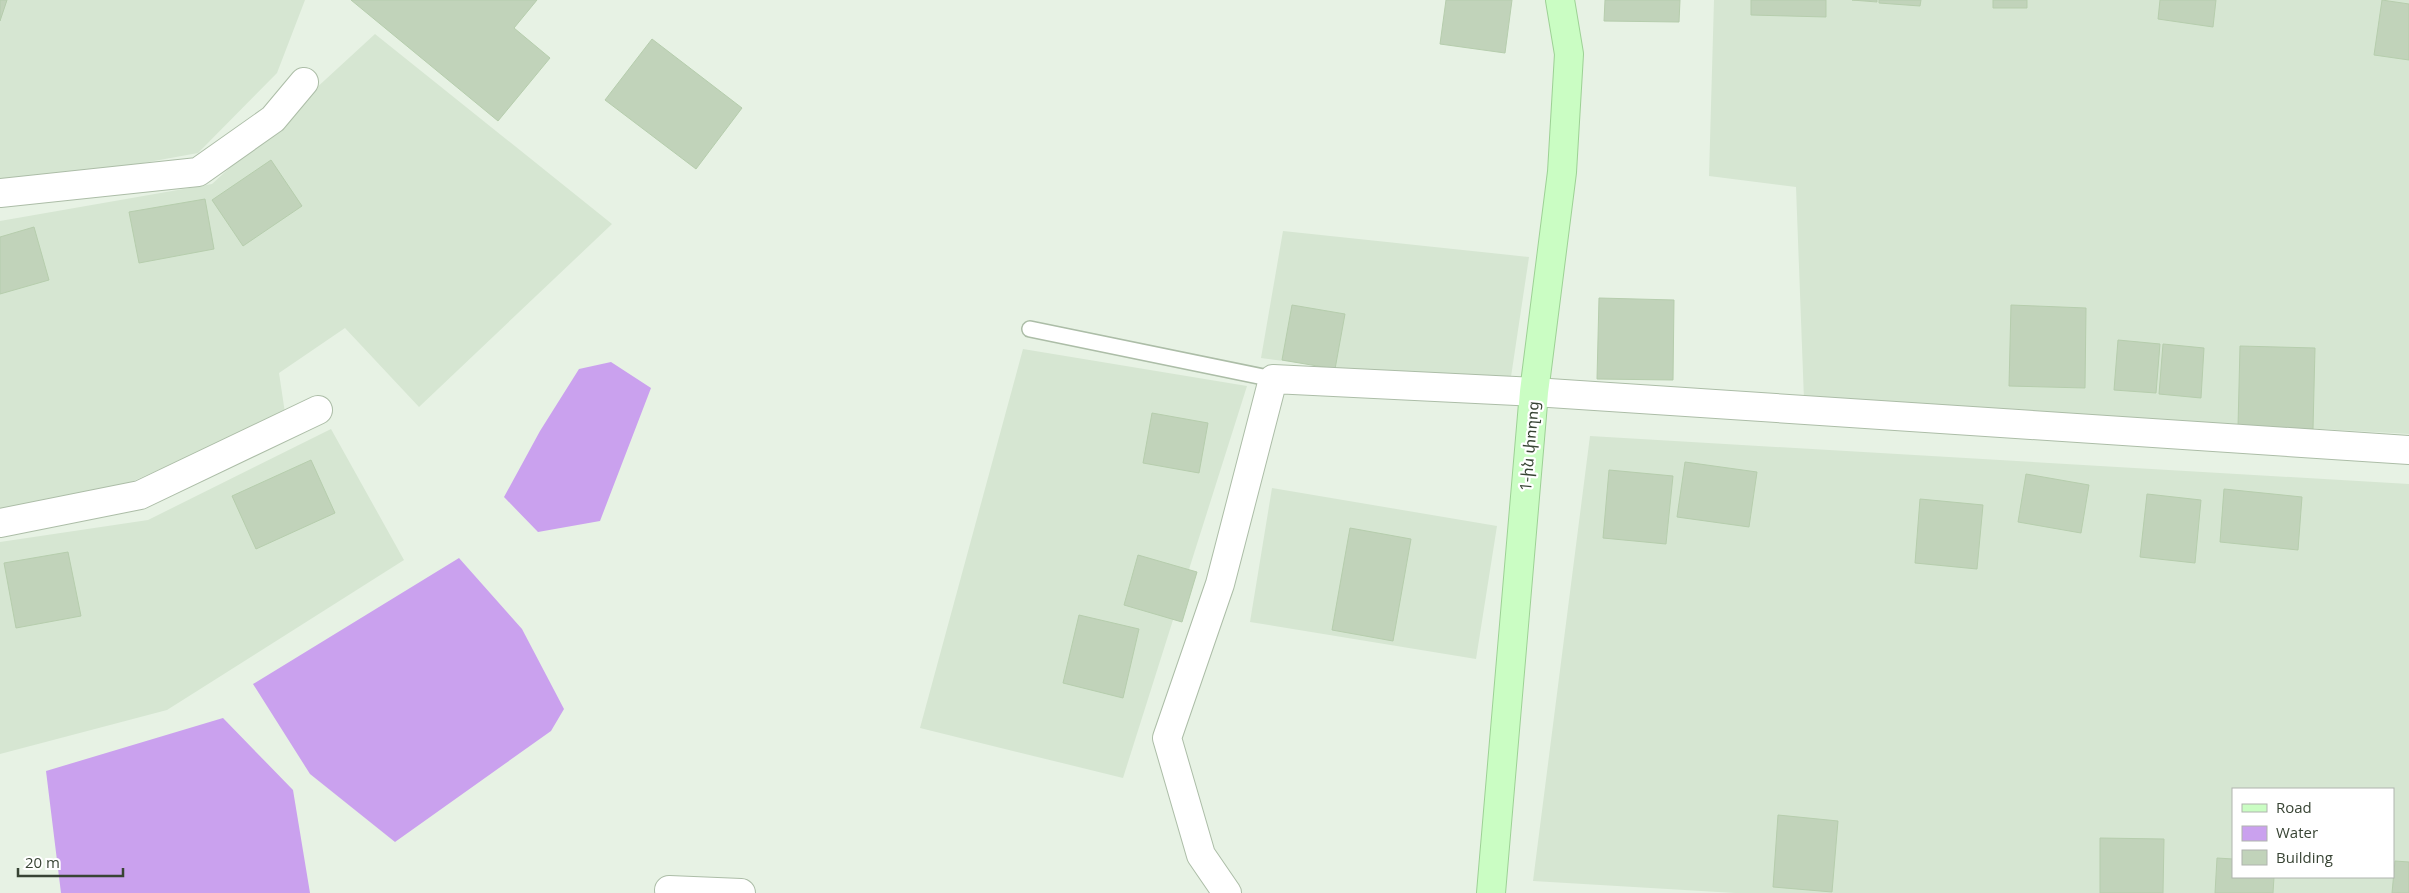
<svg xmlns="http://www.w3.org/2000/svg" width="2409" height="893" viewBox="0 0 2409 893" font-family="'Open Sans','Noto Sans Armenian',sans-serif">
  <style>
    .residential { fill: #d6e6d2; fill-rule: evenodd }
    .water { fill: #caa1ee }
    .building { fill: #c1d3ba; stroke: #b6cdad }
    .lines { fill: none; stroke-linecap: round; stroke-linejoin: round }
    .lane-casing { stroke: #acbda7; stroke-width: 18 }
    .street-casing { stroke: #acbda7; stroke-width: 30 }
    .secondary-casing { stroke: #9dd195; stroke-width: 30 }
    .lane { stroke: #fff; stroke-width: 15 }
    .street { stroke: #fff; stroke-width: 28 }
    .secondary { stroke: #cafdc3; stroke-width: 28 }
    .labels { text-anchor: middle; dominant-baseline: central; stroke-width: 4.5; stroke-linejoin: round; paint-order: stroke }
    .street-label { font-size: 16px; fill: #384434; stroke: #fff }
  </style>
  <rect width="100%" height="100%" fill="#e7f2e4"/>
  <!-- residential -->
  <path class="residential" d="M0 0H305L277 73 198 153 0 189Z
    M1714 0H2409V434L1804 400 1796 187 1709 176Z
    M375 34 612 224 419 407 345 328 279 373 285 413 118 488 0 509V221L212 184Z
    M1283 231 1529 257 1509 390 1261 358Z
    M1023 349 1247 386 1123 778 920 728Z
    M331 429 404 560 167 710 0 754V542L148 520Z
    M1590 436 2409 484V893H1735L1533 881ZM2233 789H2393V877H2233Z
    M1272 488 1497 526 1476 659 1250 622Z"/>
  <!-- water -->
  <path class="water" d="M611 362 651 388 600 521 538 532 504 497 540 431 579 369Z
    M459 558 522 629 564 709 551 731 395 842 310 774 253 684Z
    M223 718 293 790 310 893H61L46 771Z"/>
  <!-- building -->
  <path class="building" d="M0 0H7L0 21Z
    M351 0H537L514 28 550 58 498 121Z
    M1446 0H1512L1505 53 1440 44Z
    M1605 0H1680L1679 22 1604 21Z
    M1751 0H1826V17L1751 15Z
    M1852 0H1877V2Z
    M1879 0H1921L1920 6 1879 3Z
    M1993 0H2027V8H1993Z
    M2160 0H2216L2213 27 2158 19Z
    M2382 0 2409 4V60L2374 55Z
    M652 39 742 108 696 169 605 100Z
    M271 160 302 206 243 246 212 200Z
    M205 199 214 249 139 263 129 212Z
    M34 227 49 280 0 294V237Z
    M1599 298 1674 300 1673 380 1597 379Z
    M1292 305 1345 314 1335 369 1282 360Z
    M2011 305 2086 308 2085 388 2009 386Z
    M2118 340 2160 344 2156 393 2114 390Z
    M2163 344 2204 348 2201 398 2159 394Z
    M2240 346 2315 348 2313 429 2238 427Z
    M1152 413 1208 423 1199 473 1143 463Z
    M311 460 335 513 256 549 232 496Z
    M1685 462 1757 472 1749 527 1677 517Z
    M1609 470 1673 476 1666 544 1603 538Z
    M2026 474 2089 485 2081 533 2018 522Z
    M2224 489 2302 497 2298 550 2220 542Z
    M2147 494 2201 500 2195 563 2140 557Z
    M1920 499 1983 505 1977 569 1915 563Z
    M1350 528 1411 539 1393 641 1332 630Z
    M68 552 81 616 16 628 4 563Z
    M1138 555 1197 572 1182 622 1124 605Z
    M1079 615 1139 629 1123 698 1063 683Z
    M1778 815 1838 821 1832 892 1773 887Z
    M2100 838 2164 839 2163 893H2100Z
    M2217 858 2233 859V877H2274L2273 893H2215Z
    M2395 861 2409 862V893H2392Z"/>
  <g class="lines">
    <!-- lane casing -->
    <g class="lane-casing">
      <path id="lane" d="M1030 329 1273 379"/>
    </g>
    <!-- street casing -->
    <g class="street-casing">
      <path id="street" d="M0 193 198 172 273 119 304 82
        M0 523 140 495 318 410
        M669 890 741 893
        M1227 893 1201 855 1167 738 1220 584 1273 379 1534 392 2409 450"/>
    </g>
    <!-- secondary casing -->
    <g class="secondary-casing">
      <path id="secondary" d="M1491 893 1534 392 1562 172 1569 54 1560 0"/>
    </g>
    <!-- lane -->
    <use href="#lane" class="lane"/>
    <!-- street -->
    <use href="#street" class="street"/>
    <!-- secondary -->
    <use href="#secondary" class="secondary"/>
  </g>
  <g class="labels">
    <!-- street labels -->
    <g class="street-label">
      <text transform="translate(1529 446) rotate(-85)">1-ին փողոց</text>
    </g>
  </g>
  <!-- legend -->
  <rect x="2232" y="788" width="162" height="90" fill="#ffffff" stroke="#afb4ae"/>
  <rect x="2242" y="804" width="25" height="8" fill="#cafdc3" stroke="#afb4ae"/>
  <text x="2276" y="813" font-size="15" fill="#384434">Road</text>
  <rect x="2242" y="826" width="25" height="15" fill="#caa1ee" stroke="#afb4ae"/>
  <text x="2276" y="838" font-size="15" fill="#384434">Water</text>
  <rect x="2242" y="850" width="25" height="15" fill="#c1d3ba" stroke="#afb4ae"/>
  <text x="2276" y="863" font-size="15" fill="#384434">Building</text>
  <!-- scale -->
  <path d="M18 868v8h105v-8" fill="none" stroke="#384434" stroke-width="2.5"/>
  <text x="25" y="868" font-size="15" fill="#384434" stroke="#ffffff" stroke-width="4" paint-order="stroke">20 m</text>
</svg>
